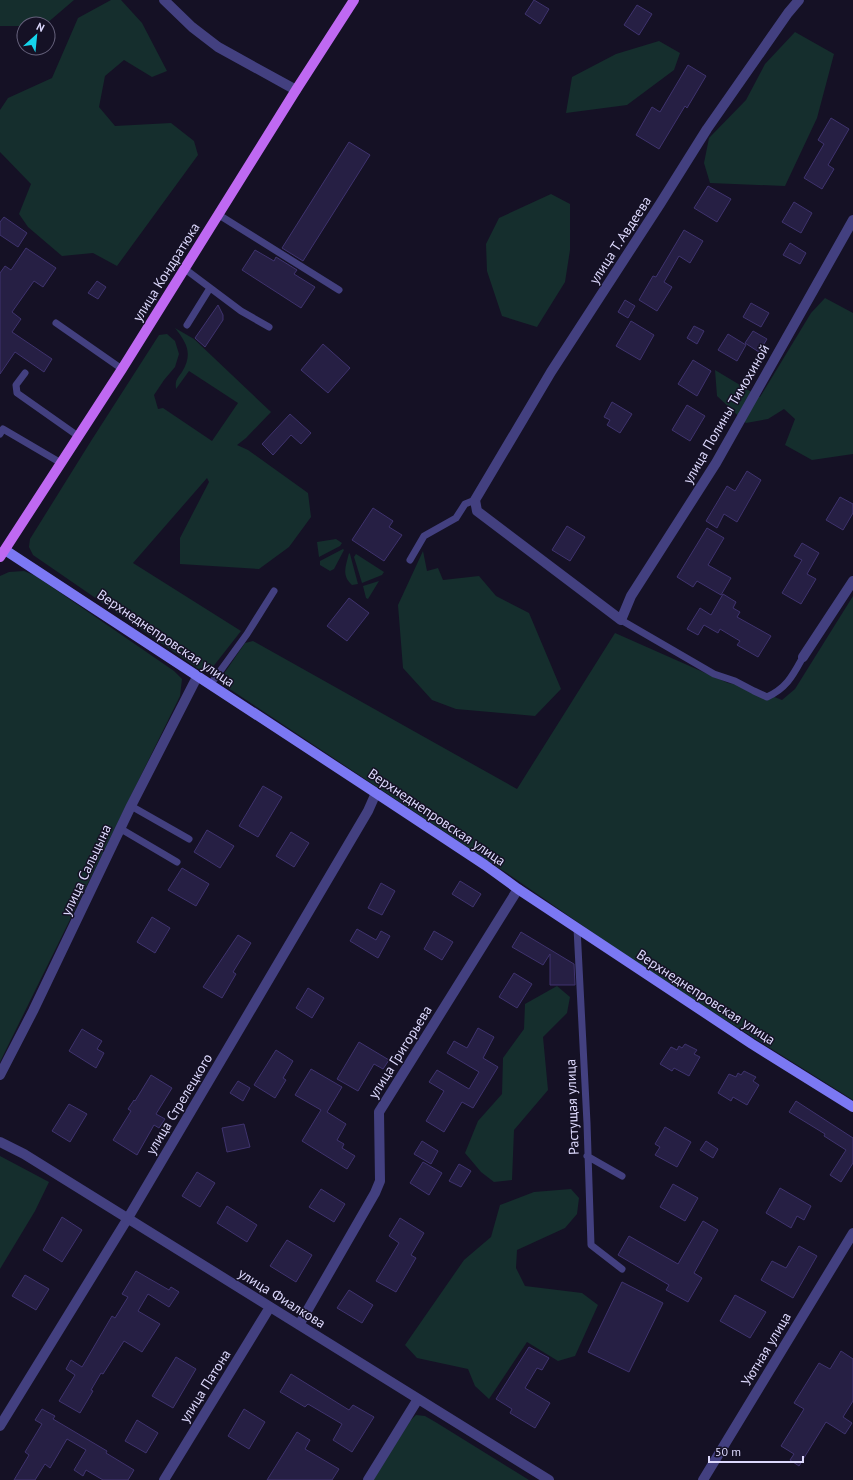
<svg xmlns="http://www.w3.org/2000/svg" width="853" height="1480" viewBox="0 0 853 1480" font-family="'PT Sans',sans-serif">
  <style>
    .green { fill: #152e2d }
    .building { fill: #261f44; stroke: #3f336e }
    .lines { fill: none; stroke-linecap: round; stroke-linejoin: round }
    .lane { stroke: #434080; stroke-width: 7 }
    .street { stroke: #434080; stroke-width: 10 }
    .secondary { stroke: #7b78f3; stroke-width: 10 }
    .primary { stroke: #bf69f2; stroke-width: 10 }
    .labels { text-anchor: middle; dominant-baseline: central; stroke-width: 3; stroke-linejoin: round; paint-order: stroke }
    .street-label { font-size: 14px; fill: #dcd8fc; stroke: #151125 }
  </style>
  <rect width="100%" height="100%" fill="#151125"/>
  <!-- green -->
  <path class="green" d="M0 0H74L46 24H24V26H0Z
    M111 0H121L142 23 167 71 152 77 124 60 105 76 99 107 115 126 171 123 194 141 198 155 117 266 93 253 62 256 28 227 19 214 31 184 0 152V110L8 98 52 78 78 18Z
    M795 32 834 54 817 118 785 186 710 183 704 163 709 138 746 100 765 64Z
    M659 41 680 53 674 70 627 105 566 113 572 77 616 54Z
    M551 194 570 204V250L565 282 537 327 502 316 487 271 486 244 499 218Z
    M825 298 853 313V454L812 460 785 445 795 419 784 409 768 419 746 423 717 396 715 370 760 397 811 313Z
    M175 328 194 339 271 412 246 438 237 445 248 450 308 493 311 517 289 547 259 569 180 564V538L209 482 207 478 133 563 241 631 212 668 206 670H200L33 555 29 547 30 539 91 441 159 335 167 334 175 341 179 354 175 367 164 380 154 395 158 409 163 408 212 441 238 403 189 371 176 389C175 380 177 379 182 372 193 354 187 343 175 328Z
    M336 539 342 543 340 546 319 557 317 542Z
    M343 549 344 550 334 569 330 571 320 565V561Z
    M423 551 427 571 438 568 443 580 479 576 496 596 529 613 561 689 535 716 456 709 432 700 403 668 398 605Z
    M349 553 350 554 358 584 352 585C341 575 346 566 349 553Z
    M356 554 384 572 382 575 362 583 354 557Z
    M24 571 36 576 174 671 182 679 180 696 0 1062V576L9 572Z
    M379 581 368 599 366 598 363 586Z
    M853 596V1100L660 979 511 876 222 684 223 675 245 643 253 641 517 789 615 633 728 683 749 687 782 700 795 689Z
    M557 986 570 997 567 1013 543 1037 548 1090 514 1130 512 1180 494 1182 481 1172 465 1153 478 1121 502 1094 503 1058 524 1029 525 1004Z
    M0 1156 49 1182 35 1211 0 1269Z
    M571 1189 579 1198 577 1214 565 1228 517 1250 516 1268 525 1286 582 1293 598 1305 575 1356 558 1361 527 1342 489 1399 475 1386 468 1369 417 1358 405 1345 464 1260 491 1237 500 1205 534 1192Z
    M416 1415 425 1416 437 1423 529 1480H373L410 1421Z"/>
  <!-- building -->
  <path class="building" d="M534 0 549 9 540 24 525 14Z
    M637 5 652 14 639 35 624 25Z
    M688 65 706 76 687 108 685 106 659 149 636 135 652 107 660 112Z
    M831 118 849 129 828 165 834 169 822 189 804 178 824 144 818 140Z
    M349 142 370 155 303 261 282 248Z
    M708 186 731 199 717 222 694 208Z
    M794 202 812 213 801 233 782 222Z
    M4 217 27 233 18 247 0 235V222Z
    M684 230 703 241 690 263 679 256 664 282 672 287 657 311 639 300 653 276 656 277Z
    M790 243 806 253 800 264 783 255Z
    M26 248 56 268 43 287 34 281 12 312 21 319 12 332 52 359 44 372 15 352 0 374V273L5 266 11 270Z
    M255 250 274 261 276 257 297 270 294 274 315 287 301 308 242 270Z
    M97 281 106 287 98 299 88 293Z
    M625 300 635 306 628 318 618 312Z
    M751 303 769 313 761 327 743 317Z
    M218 305 223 315V320L205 347 195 338Z
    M631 321 654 335 640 360 616 346Z
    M694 326 704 331 697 344 687 338Z
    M753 331 767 339 759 352 745 343Z
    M728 334 746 345 737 361 718 350Z
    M323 344 350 368 328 393 301 370Z
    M693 360 711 371 697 396 678 384Z
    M612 402 632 414 620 433 607 425 610 420 604 417Z
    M687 405 705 416 690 441 672 430Z
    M290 414 311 433 301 444 291 435 273 455 262 444Z
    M747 471 761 480 737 522 724 514 717 528 706 521 727 486 735 491Z
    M840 497 853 504V513L843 530 826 520Z
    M373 508 393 521 389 527 402 535 384 561 352 540Z
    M567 526 585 537 570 561 552 550Z
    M707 528 724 538 708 565 731 578 721 595 697 581 693 587 677 577Z
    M802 543 819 553 807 574 816 579 801 604 782 593 802 560 794 556Z
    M723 594 736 602 733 608 740 612 737 617 771 636 758 657 737 645 740 641 720 629 718 633 704 625 698 635 687 629 700 608 711 615Z
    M349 598 369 613 347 641 327 626Z
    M263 786 282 797 258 837 239 826Z
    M207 830 234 846 220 868 194 852Z
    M291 832 309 843 294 867 276 856Z
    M182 868 209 884 196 906 168 890Z
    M460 881 481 894 473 907 452 894Z
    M381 883 395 891 382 915 368 908Z
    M152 917 170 928 155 953 137 942Z
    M357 929 376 940 381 931 390 936 378 958 350 941Z
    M434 931 453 942 442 960 424 949Z
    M521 932 574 964 575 985H550V954L543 965 512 947Z
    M238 935 251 943 233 972 236 974 222 998 203 987Z
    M514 973 532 984 517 1008 499 997Z
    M308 988 324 998 312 1018 296 1008Z
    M478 1028 494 1037 483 1058 498 1067 473 1108 462 1102 444 1132 426 1121 444 1091 429 1082 437 1070 469 1089 479 1072 447 1053 454 1041 467 1048Z
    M82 1029 102 1041 97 1049 104 1053 96 1068 69 1051Z
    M359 1042 389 1060 383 1069 374 1064 358 1091 337 1079Z
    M685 1044 697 1050 694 1054 700 1057 689 1076 674 1068 672 1071 660 1064 671 1047 677 1050 679 1046 682 1048Z
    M276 1050 293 1061 283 1078 286 1080 275 1098 254 1085Z
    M311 1069 342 1087 327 1112 346 1124 337 1140 344 1144 342 1148 355 1156 347 1169 302 1141 321 1110 295 1095Z
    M744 1071 756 1077 753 1081 759 1085 747 1105 733 1097 731 1101 718 1093 729 1074 736 1077 738 1073 741 1075Z
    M151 1075 172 1088 156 1114 165 1119 159 1128 154 1125 137 1155 113 1140 131 1111 128 1109 134 1100 135 1101Z
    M238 1081 250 1088 243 1101 230 1093Z
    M796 1101 853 1138V1163L841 1182 830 1175 846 1150 824 1136 825 1134 789 1112Z
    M69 1104 87 1114 70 1142 52 1131Z
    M244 1124 250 1147 227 1152 222 1128Z
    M665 1127 691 1142 677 1167 655 1155 660 1147 655 1144Z
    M422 1141 438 1151 431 1164 414 1154Z
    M706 1141 718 1149 713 1158 700 1150Z
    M423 1162 442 1173 429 1195 410 1183Z
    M459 1164 471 1171 461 1187 449 1181Z
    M197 1172 215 1183 200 1207 182 1196Z
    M673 1184 698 1198 685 1221 660 1207Z
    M780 1188 811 1206 804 1220 797 1216 791 1228 766 1213Z
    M321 1189 345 1204 334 1222 309 1207Z
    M227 1206 257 1225 247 1242 217 1223Z
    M62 1217 82 1230 62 1262 43 1250Z
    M400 1218 424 1233 411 1255 416 1258 396 1292 376 1281 399 1243 389 1236Z
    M703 1221 718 1230 694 1273 702 1278 688 1302 666 1290 669 1285 618 1255 629 1236 678 1264Z
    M287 1240 312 1255 296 1282 270 1266Z
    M799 1246 817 1256 793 1298 761 1280 772 1261 786 1268Z
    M136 1271 169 1290 171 1287 179 1292 169 1307 148 1294 138 1311 160 1324 142 1352 124 1341 103 1374 101 1373 91 1390 93 1391 80 1413 59 1401 75 1375 66 1369 71 1360 82 1367 112 1316 115 1318 128 1297 122 1294Z
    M25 1275 49 1289 36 1310 12 1296Z
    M622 1282 663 1303 629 1372 588 1352Z
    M349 1290 373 1305 362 1323 337 1308Z
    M735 1295 766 1312 750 1338 720 1321Z
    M529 1347 549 1358 542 1370 537 1368 525 1388 550 1403 535 1428 510 1413 512 1409 496 1399Z
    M841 1351 853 1359V1401L843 1417 852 1423 845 1434 826 1422 799 1466 790 1460 794 1454 781 1446 804 1409 794 1403 819 1363 830 1369Z
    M176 1357 196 1369 173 1408 152 1396Z
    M291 1374 349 1410 353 1405 374 1417 352 1452 333 1440 342 1424 308 1404 305 1407 280 1392Z
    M42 1409 55 1416 53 1419 107 1451 106 1453 134 1470 128 1480H103L86 1470 83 1476 74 1470 86 1450 67 1439 50 1468 45 1464 35 1480H14L29 1455 25 1452 42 1424 35 1420Z
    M244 1409 265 1422 249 1449 228 1436Z
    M137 1420 158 1433 146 1453 125 1441Z
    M297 1432 310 1440 305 1449 339 1469 332 1480H267Z"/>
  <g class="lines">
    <!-- lane -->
    <path class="lane" d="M219 215 339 290
      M185 269 241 311 269 327
      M56 323 122 369
      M187 325 210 288
      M25 373 16 385 17 393 78 436
      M0 434 3 429 61 463
      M410 560 424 536 456 518 465 504 475 500
      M621 620 714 674 735 681 754 691 767 697C787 688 793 675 803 657
      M210 685 247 634 274 591
      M131 806 189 839
      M121 829 177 862
      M577 928 587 1123 591 1245 622 1269
      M587 1156 622 1176"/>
    <!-- street -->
    <path class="street" d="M164 0 192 27 218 47 296 90
      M799 0 788 13 707 129 660 204 551 372 475 500 477 511 621 620 631 596 716 463 853 220
      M803 657 853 581
      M0 1075 33 1011 131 806 197 677
      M0 1142 24 1154 549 1480
      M299 1325 375 1193 380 1181 379 1112 518 889
      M0 1426 128 1218 368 811 376 793
      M164 1480 270 1307
      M368 1480 418 1399
      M703 1480 853 1233"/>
    <!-- secondary -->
    <path class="secondary" d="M5 550 376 793 485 865 518 889 752 1044 853 1107"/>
    <!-- primary -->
    <path class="primary" d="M0 557 122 369 296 90 354 0"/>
  </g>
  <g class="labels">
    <!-- street labels -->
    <g class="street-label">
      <text transform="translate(620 240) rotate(-57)">улица Т. Авдеева</text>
      <text transform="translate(166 272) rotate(-58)">улица Кондратюка</text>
      <text transform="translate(726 414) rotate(-60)">улица Полины Тимохиной</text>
      <text transform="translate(166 638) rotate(34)">Верхнеднепровская улица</text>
      <text transform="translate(437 817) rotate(34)">Верхнеднепровская улица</text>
      <text transform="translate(86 870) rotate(-65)">улица Сальцына</text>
      <text transform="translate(706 997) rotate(33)">Верхнеднепровская улица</text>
      <text transform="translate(400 1052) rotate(-58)">улица Григорьева</text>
      <text transform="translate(179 1104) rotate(-59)">улица Стрелецкого</text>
      <text transform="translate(572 1107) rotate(-92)">Растущая улица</text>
      <text transform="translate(282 1298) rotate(32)">улица Фиалкова</text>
      <text transform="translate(766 1349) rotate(-59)">Уютная улица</text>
      <text transform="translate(205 1386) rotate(-58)">улица Патона</text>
    </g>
  </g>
  <!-- north arrow -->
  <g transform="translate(36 36) rotate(27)"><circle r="19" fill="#151125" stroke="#65617b"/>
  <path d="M0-3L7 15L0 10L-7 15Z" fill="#15d4eb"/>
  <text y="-6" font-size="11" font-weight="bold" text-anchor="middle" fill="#dcd8fc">N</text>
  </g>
  <!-- scale -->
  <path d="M709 1456v6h94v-6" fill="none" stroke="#dcd8fc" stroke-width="2"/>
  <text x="715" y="1456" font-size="12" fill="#dcd8fc" stroke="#151125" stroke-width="3" paint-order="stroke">50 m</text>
</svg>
